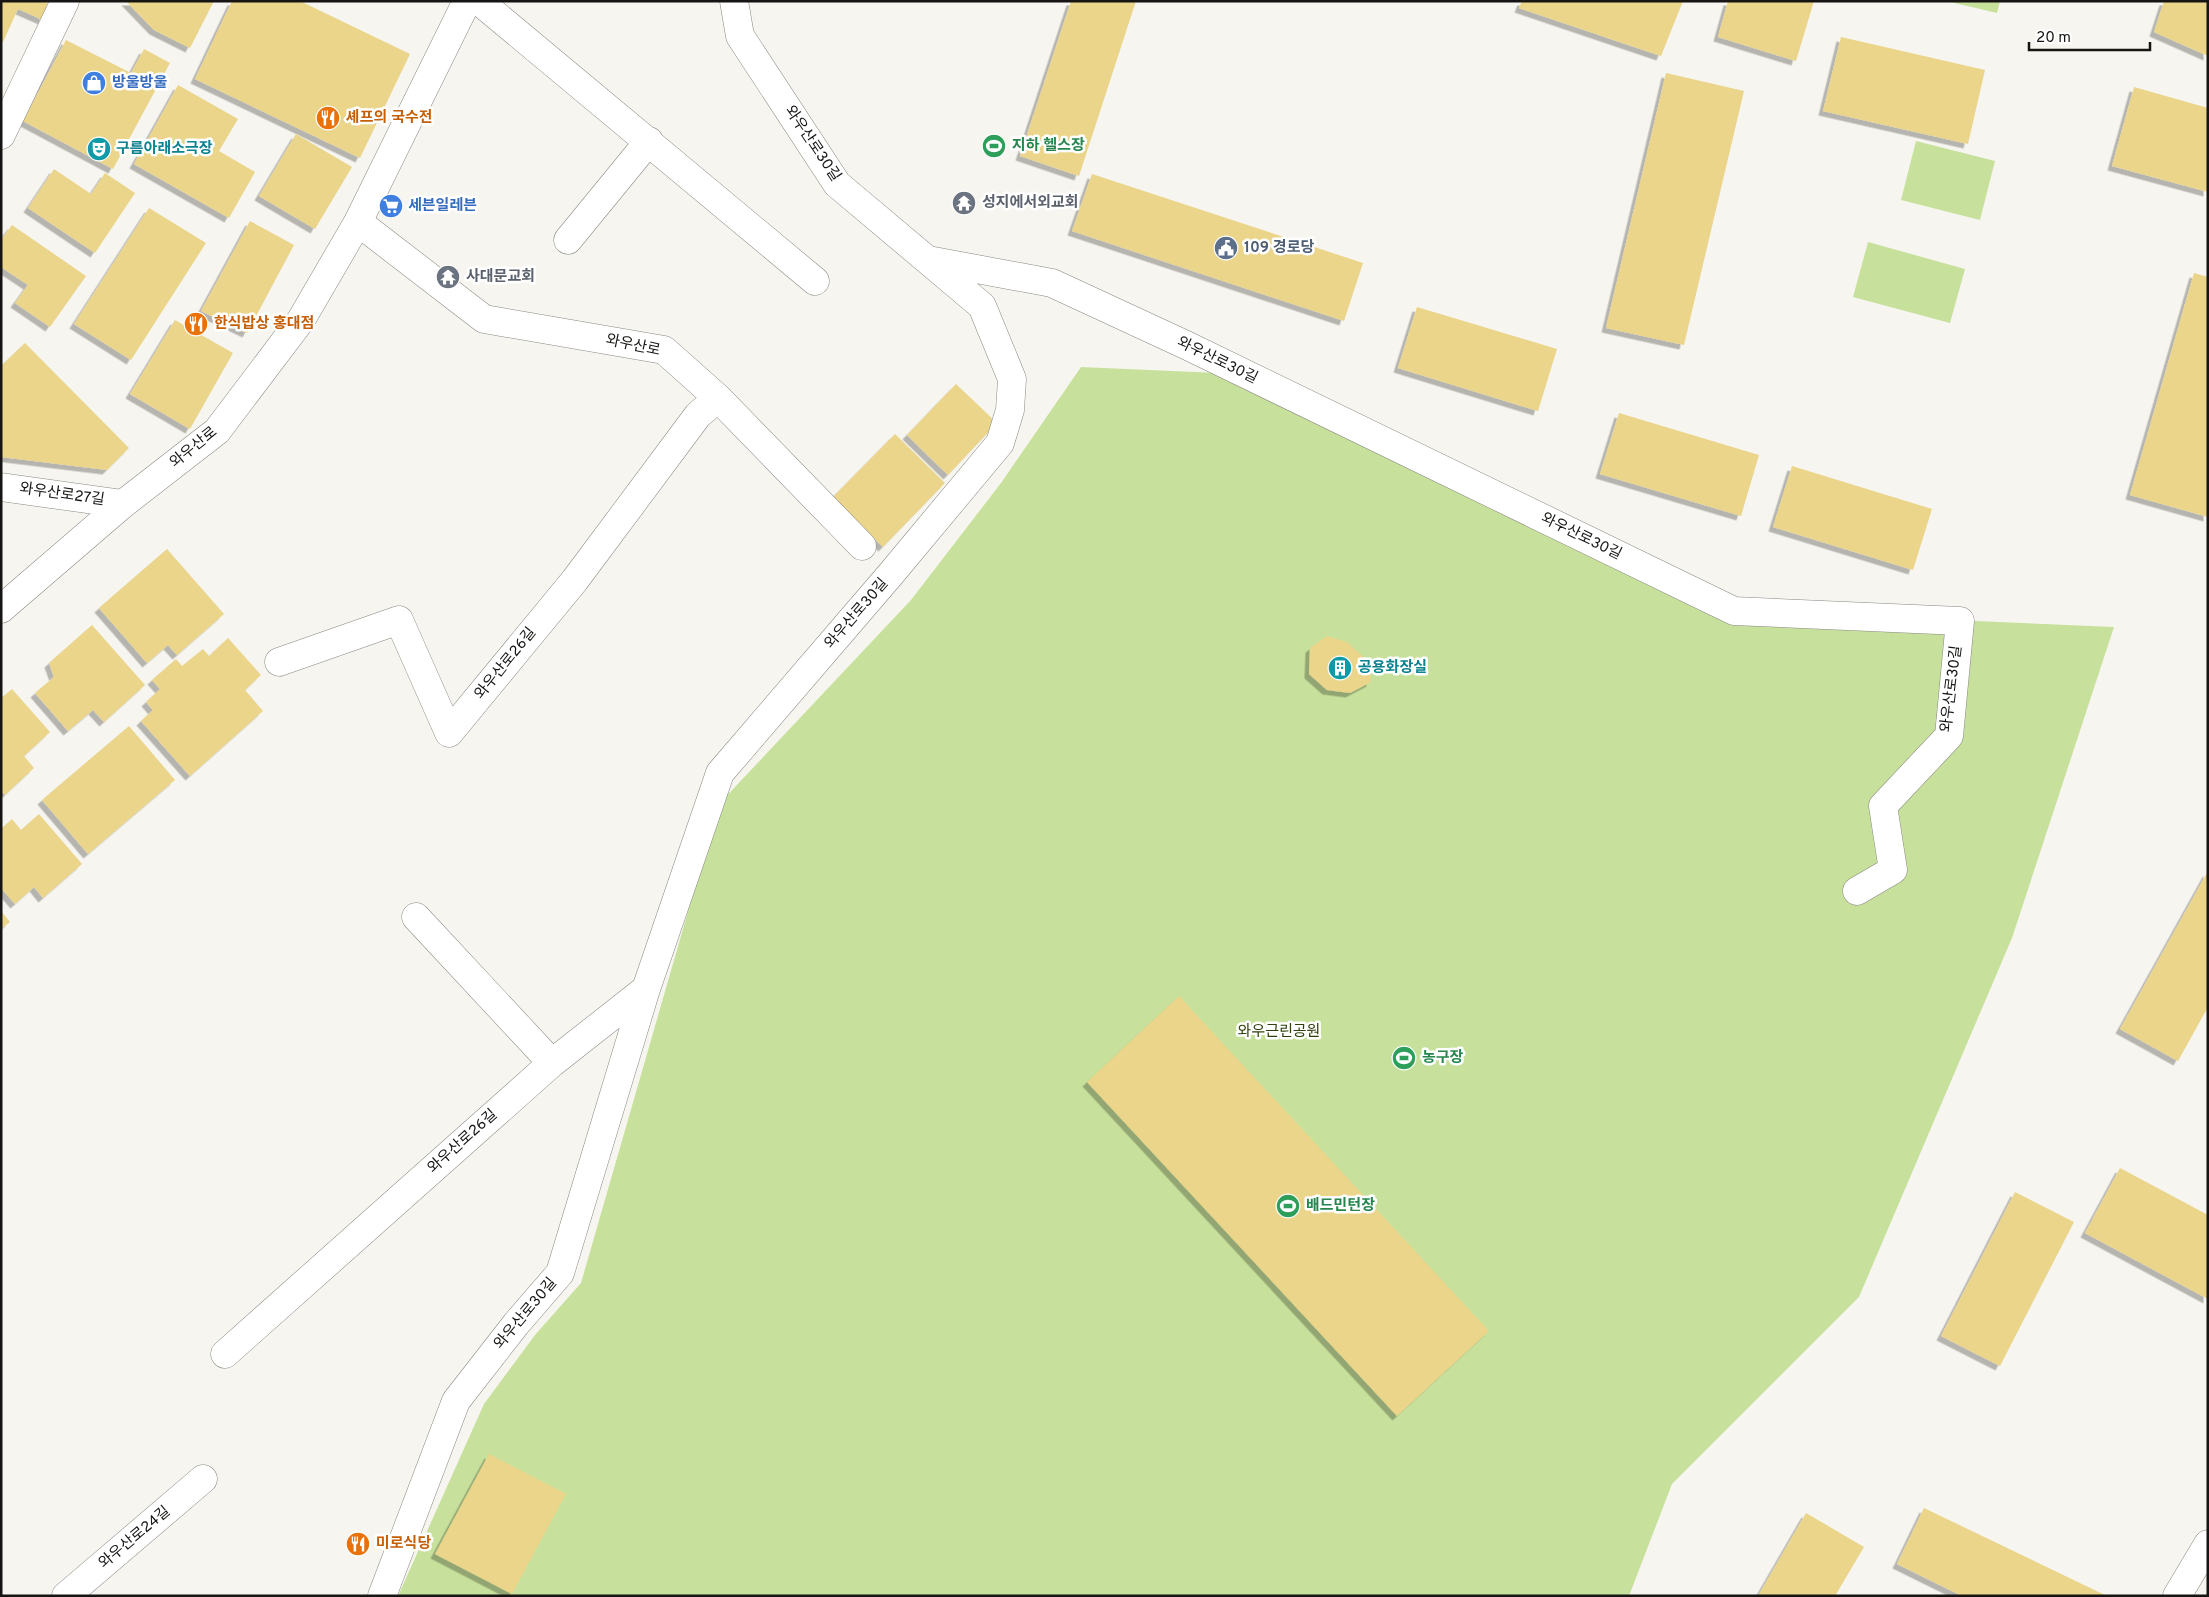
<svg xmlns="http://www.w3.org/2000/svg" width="2209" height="1597" viewBox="0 0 2209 1597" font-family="Overpass,'Noto Sans KR',sans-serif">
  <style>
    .green { fill: #c7e19c }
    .building { fill: #ead58a; filter: url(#shadow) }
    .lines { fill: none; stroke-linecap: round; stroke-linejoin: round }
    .minor-casing { stroke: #898882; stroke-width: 29 }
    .tertiary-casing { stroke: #898882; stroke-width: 29 }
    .minor { stroke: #fff; stroke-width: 28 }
    .tertiary { stroke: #fff; stroke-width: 28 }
    .labels { text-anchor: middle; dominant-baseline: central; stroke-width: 5; stroke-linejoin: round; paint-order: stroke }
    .shop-label { font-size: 15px; font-weight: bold; fill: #366cbe; stroke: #fff; text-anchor: start }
    .food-label { font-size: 15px; font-weight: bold; fill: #c56008; stroke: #fff; text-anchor: start }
    .street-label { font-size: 15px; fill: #161513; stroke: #fff }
    .leisure-label { font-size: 15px; font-weight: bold; fill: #27864d; stroke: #fff; text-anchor: start }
    .culture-label { font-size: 15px; font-weight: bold; fill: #0d838f; stroke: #fff; text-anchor: start }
    .worship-label { font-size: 15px; font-weight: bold; fill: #5b616d; stroke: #fff; text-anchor: start }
    .service-label { font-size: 15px; font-weight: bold; fill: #4e5e75; stroke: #fff; text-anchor: start }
    .park-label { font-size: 15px; fill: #30400c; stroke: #fff }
  </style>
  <defs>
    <filter id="shadow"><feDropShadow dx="-4.5" dy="4.5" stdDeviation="0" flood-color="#0004"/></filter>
  </defs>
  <rect width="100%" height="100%" fill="#f7f5ef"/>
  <!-- green -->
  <path class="green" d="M1946 1H2000L1997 13Z
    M1916 141 1995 161 1980 220 1901 200Z
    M1868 242 1965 269 1950 323 1853 297Z
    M1081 367 1217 373 1726 620 1975 621 2114 627 2012 938 1859 1297 1672 1484 1629 1596H398L484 1404 535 1335 581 1283 719 804 911 600 1001 483Z"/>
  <!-- building -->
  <path class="building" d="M1 1H48L43 20 18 9 3 42 1 41Z
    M126 1H214L190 48 154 30Z
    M232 1H300L410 54 360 158 195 79Z
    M1071 1H1136L1079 176 1020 156Z
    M1522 1H1683L1661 56 1519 8Z
    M1728 1H1814L1796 61 1718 37Z
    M2164 1H2208V56L2154 32Z
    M1841 37 1985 70 1968 144 1823 111Z
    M66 40 131 73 144 49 170 63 113 169 23 121Z
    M1666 73 1744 91 1684 345 1606 328Z
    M178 85 238 119 219 151 255 172 229 218 134 164Z
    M2134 87 2208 108V192L2112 166Z
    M296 134 352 167 315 229 259 196Z
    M54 169 91 194 105 173 135 193 95 253 28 208Z
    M1092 174 1363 263 1344 321 1072 231Z
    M149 208 206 243 131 360 74 324Z
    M250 221 294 245 247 333 201 311Z
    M12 225 86 276 50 327 15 303 28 285 1 267V240Z
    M2194 273 2208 277V517L2130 495Z
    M1417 307 1557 349 1538 411 1398 368Z
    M175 320 233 353 190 429 130 394Z
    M25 343 129 448 107 470 1 457V366Z
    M956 384 997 423 948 475 907 435Z
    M1619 413 1759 455 1741 516 1600 474Z
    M895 434 945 483 883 547 832 498Z
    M1792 466 1932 509 1913 570 1773 527Z
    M167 549 224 614 177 655 168 645 147 663 99 608Z
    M92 625 145 685 104 722 93 710 68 731 35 693 54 677 49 663Z
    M1327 636 1347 642 1369 662 1371 682 1350 693 1327 690 1309 674 1310 648Z
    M228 638 261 675 245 690 263 711 190 776 141 721 153 710 146 702 160 689 152 680 176 659 182 666 203 649 209 656Z
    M12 689 50 732 24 756 34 768 5 795 1 791V698Z
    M129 726 175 780 88 854 42 800Z
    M39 814 82 864 43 898 34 887 15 904 1 888V829L12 819 21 830Z
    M2208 871V1007L2178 1061 2120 1029Z
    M1 911 10 922 1 929Z
    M1179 996 1489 1331 1397 1416 1087 1082Z
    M2120 1168 2208 1215V1299L2085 1233Z
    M2015 1192 2074 1222 2000 1366 1941 1336Z
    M489 1454 566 1494 512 1594 435 1554Z
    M1924 1508 2107 1596H1962L1897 1564Z
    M1806 1513 1864 1547 1835 1596H1758Z"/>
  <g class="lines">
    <!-- minor casing -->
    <g class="minor-casing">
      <path id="minor" d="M479 1 815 281
        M1 135 65 1
        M358 222 484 319 664 350 718 398 862 546
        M568 240 649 141
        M928 260 1052 283 1188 346 1734 611 1960 621 1949 736 1883 806 1893 870 1857 891
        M1 487 123 504
        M279 662 399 620 449 733 575 580 698 415 718 398
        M416 917 552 1063
        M225 1354 552 1063 646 989
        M66 1596 203 1479
        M382 1596 456 1401 516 1324 560 1273 646 989 720 773 890 575 1000 443 1010 410 1012 379 982 306 837 184 740 36 734 1
        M2177 1596 2208 1544"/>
    </g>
    <!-- tertiary casing -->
    <g class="tertiary-casing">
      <path id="tertiary" d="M1 609 123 504 217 431 301 320 358 222 467 1"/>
    </g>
    <!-- minor -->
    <use href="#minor" class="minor"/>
    <!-- tertiary -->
    <use href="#tertiary" class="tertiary"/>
  </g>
  <!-- icons -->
  <defs>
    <g id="shop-disc" transform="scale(1.25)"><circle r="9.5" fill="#3f7fe0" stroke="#fff"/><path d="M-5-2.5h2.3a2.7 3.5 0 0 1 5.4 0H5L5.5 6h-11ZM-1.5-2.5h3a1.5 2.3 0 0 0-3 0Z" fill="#fff"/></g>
    <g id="restaurant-disc" transform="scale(1.25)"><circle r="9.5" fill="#e8710a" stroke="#fff"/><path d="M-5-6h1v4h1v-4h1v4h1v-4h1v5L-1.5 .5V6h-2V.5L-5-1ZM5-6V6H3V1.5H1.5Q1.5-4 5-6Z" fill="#fff"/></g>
    <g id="stadium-disc" transform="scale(1.25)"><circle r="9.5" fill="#2e9e5b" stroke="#fff"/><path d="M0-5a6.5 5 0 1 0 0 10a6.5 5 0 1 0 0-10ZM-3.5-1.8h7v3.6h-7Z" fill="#fff"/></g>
    <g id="theatre-disc" transform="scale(1.25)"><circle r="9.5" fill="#0f9aa8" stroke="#fff"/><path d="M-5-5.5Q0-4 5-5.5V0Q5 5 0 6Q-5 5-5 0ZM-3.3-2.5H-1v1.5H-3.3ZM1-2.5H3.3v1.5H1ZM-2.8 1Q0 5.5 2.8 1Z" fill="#fff"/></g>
    <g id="temple-disc" transform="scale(1.25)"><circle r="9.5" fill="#6b7280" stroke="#fff"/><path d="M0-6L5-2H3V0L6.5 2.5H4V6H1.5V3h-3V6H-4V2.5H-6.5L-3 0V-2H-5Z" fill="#fff"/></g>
    <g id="supermarket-disc" transform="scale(1.25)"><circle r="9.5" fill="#3f7fe0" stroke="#fff"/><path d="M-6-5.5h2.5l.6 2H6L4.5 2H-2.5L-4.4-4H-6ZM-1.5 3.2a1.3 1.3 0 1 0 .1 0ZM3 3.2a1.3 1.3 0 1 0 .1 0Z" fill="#fff"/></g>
    <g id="civic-disc" transform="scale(1.25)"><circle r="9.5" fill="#5c6f8a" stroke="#fff"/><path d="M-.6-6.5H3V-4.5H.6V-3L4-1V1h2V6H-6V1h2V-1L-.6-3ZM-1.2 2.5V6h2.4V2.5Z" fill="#fff"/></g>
    <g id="building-disc" transform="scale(1.25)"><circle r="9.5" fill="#0f9aa8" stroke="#fff"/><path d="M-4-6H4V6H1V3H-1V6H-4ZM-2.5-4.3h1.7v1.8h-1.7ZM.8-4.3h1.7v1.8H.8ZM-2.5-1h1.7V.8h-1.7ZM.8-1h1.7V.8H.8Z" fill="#fff"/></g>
  </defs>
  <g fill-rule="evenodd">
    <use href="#shop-disc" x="94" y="83"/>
    <use href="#restaurant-disc" x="328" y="118"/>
    <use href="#stadium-disc" x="994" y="146"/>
    <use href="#theatre-disc" x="99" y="149"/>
    <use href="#temple-disc" x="964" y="203"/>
    <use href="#supermarket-disc" x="391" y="206"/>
    <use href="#civic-disc" x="1226" y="248"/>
    <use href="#temple-disc" x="448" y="277"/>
    <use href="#restaurant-disc" x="196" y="324"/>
    <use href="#building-disc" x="1340" y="668"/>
    <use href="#stadium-disc" x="1404" y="1058"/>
    <use href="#stadium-disc" x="1288" y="1206"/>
    <use href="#restaurant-disc" x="358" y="1544"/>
  </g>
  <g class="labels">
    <!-- shop labels -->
    <g class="shop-label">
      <text x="112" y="83">방울방울</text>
      <text x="408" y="206">세븐일레븐</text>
    </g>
    <!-- food labels -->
    <g class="food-label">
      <text x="346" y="118">셰프의 국수전</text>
      <text x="214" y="324">한식밥상 홍대점</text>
      <text x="376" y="1544">미로식당</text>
    </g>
    <!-- street labels -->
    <g class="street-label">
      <text transform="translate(812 144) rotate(56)">와우산로30길</text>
      <text transform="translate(633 346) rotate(12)">와우산로</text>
      <text transform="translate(1217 361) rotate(26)">와우산로30길</text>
      <text transform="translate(194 448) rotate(-39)">와우산로</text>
      <text transform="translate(62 495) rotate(8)">와우산로27길</text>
      <text transform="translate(1581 537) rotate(26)">와우산로30길</text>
      <text transform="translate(857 614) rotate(-49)">와우산로30길</text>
      <text transform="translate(506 664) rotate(-51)">와우산로26길</text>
      <text transform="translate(1952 689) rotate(-83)">와우산로30길</text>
      <text transform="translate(463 1142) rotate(-42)">와우산로26길</text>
      <text transform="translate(526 1314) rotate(-50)">와우산로30길</text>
      <text transform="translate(135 1538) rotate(-40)">와우산로24길</text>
    </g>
    <!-- leisure labels -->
    <g class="leisure-label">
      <text x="1012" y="146">지하 헬스장</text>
      <text x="1422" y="1058">농구장</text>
      <text x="1306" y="1206">배드민턴장</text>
    </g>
    <!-- culture labels -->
    <g class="culture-label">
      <text x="116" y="149">구름아래소극장</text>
      <text x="1358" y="668">공용화장실</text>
    </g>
    <!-- worship labels -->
    <g class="worship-label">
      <text x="982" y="203">성지에서외교회</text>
      <text x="466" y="277">사대문교회</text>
    </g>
    <!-- service labels -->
    <g class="service-label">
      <text x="1244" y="248">109 경로당</text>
    </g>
    <!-- park labels -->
    <g class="park-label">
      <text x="1279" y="1032">와우근린공원</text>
    </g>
  </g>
  <!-- border -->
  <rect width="2209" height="1597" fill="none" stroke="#161513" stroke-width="5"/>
  <!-- scale -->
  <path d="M2029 42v8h121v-8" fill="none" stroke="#161513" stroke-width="2.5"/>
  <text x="2036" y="42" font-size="15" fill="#161513" stroke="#ffffff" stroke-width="4" paint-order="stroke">20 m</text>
</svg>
